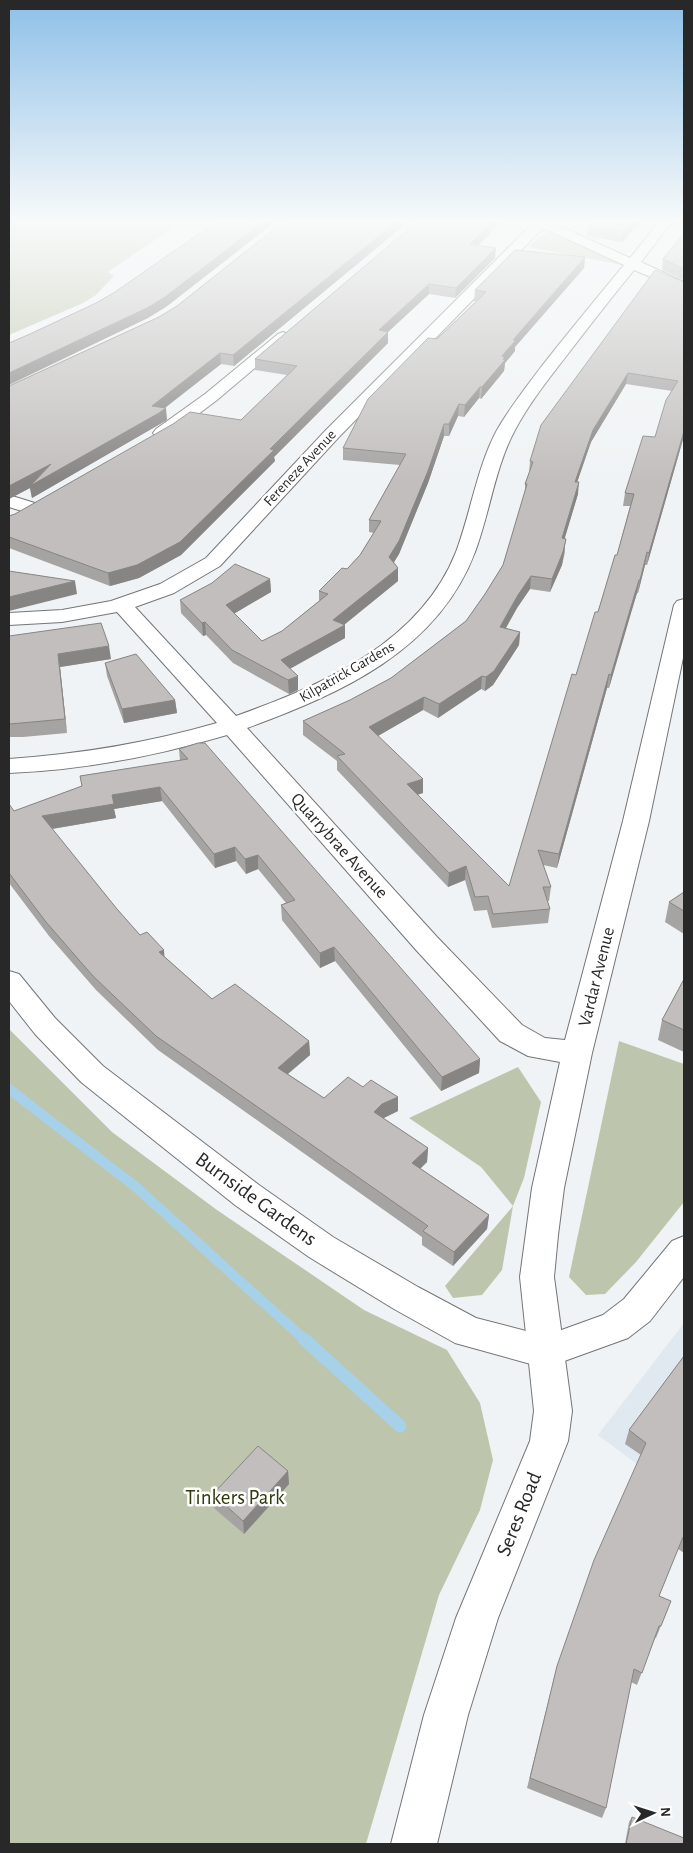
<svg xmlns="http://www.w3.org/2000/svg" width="693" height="1853" viewBox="0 0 693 1853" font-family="'Alegreya Sans',sans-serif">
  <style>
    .built { fill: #e0e8f0 }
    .green { fill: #bdc6ac }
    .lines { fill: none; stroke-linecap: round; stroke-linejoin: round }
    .stream-far1 { stroke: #a7d1e8; stroke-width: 10 }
    .stream { stroke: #a7d1e8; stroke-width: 13 }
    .minor-casing { stroke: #737577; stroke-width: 2 }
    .tertiary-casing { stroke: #737577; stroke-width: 2 }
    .minor { fill: #fff; fill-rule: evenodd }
    .tertiary { fill: #fff; fill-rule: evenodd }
    .wall { fill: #a6a3a3; fill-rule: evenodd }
    .shaded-wall { fill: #878584 }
    .building { fill: #c1bebd; stroke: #878584; fill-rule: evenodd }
    .labels { text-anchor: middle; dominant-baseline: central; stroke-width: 5; stroke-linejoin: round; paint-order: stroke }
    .far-street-label { font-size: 15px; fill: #282829; stroke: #fff }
    .street-label { font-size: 18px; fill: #282829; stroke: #fff }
    .near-street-label { font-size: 21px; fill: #282829; stroke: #fff }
    .near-park-label { font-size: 21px; fill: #303a0c; stroke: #fff }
  </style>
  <rect width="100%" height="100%" fill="#f0f3f5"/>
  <!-- built -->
  <path class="built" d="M684 1323V1499L598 1435Z"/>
  <!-- green -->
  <path class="green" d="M9 222H181L108 272 114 276 96 295 83 303 9 335Z
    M546 233H552L622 265 529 247 540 236Z
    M9 1029 112 1132 217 1210 364 1310 447 1350 480 1403 493 1460 480 1510 439 1595 366 1844H9Z
    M619 1041 684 1064V1202L636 1262 605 1294 586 1295 569 1277Z
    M518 1067 541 1102 524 1178 513 1206 502 1270 482 1295 453 1298 445 1286 513 1206 481 1167 409 1118Z"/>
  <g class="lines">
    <!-- stream-far1 -->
    <path class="stream-far1" d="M9 1089 136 1187 305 1340"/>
    <!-- stream -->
    <path class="stream" d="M304 1339 400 1426"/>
    <!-- minor casing -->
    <g class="minor-casing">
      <path id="minor" d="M551 222 630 258 659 222H672L641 262 684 282V291L634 270C610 299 587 329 564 359 547 381 528 405 515 430 495 467 490 512 475 552 438 651 340 694 247 728L437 937 522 1025 545 1038 565 1040 623 821 674 605 677 601 684 599V653L649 821 592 1053 564 1188 558 1235 554 1277 572 1411 568 1441 498 1618 468 1715 437 1844H391L424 1715 456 1618 530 1441 534 1411 520 1277 532 1188 560 1062 528 1056 500 1041 417 951 227 735C156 756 83 770 9 773V759C80 754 148 743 217 723L117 612 62 622 9 625V613L62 610 111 601 160 584 206 558 326 430 534 222ZM543 228 624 265C595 300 566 335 538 371 524 390 509 409 497 430 477 467 471 512 456 552 420 643 323 685 236 716L135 607 174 593 220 566 338 438Z
        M283 332 288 334 291 337 288 340 217 400 168 437 162 438 156 437 153 433 156 429 205 394 278 334Z
        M9 495 38 504 40 508 38 512 31 514 9 507Z"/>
    </g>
    <!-- tertiary casing -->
    <g class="tertiary-casing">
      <path id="tertiary" d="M9 971 19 974 55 1018 103 1066 259 1185 333 1237 418 1287 476 1318 545 1336 603 1315 624 1299 672 1241 684 1236V1277L650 1321 628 1338 545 1368 455 1343 394 1309 309 1257 235 1205 81 1082 35 1034 9 1001Z"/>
    </g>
    <!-- minor -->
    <use href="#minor" class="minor"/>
    <!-- tertiary -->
    <use href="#tertiary" class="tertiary"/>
  </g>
  <!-- wall -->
  <path class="wall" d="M283 222H408L234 366 221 364 165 408 167 420 160 424 32 498 30 488 9 499V386L159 317 177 306Z
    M417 222H501L478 246 495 258 455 298 429 294 388 332V343L274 457 275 461 181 555 139 578 110 586 9 548V516L15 514 241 420 287 375 255 370V359Z
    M591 222H640L622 242 587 236 588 226Z
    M673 222H684V225L673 224Z
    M684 233V280L662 270 663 259Z
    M585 257 584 268 515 347V351L505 363 504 371 481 399 479 398 464 417 458 416 449 436H444L428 483 399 554 394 562 398 568V581L344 625 345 638 290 669 298 690 289 694 233 663 206 635 203 636 181 613 180 600 270 579 271 592 234 613 262 641 282 631 319 601V591L347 569 360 555 374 533 369 532V520L400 465 343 460V448L437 339 476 301H474L475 290Z
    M684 282V436L647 565H645L638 593H637L627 623 609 688H607L557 868 543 865 551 887 549 901H547L550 909 548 923 492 928 487 910 474 911 465 880 448 887 337 770V761L303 735V721L350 700 391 678 466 621 485 594 503 565 525 492V484L529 473 530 461ZM626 384 672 391 655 437 625 493 623 506H630L617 555 576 675 509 886 417 795 423 793 378 736 423 710 438 718 481 689 485 691 493 685 519 645 520 632 506 628 517 608 530 589 550 592 562 565 565 552 564 539 578 494 577 482 591 442Z
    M9 636 111 659 60 667 67 733 23 737H9Z
    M105 663 175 700 177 713 124 723 107 676Z
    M179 749 480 1059 479 1073 441 1091 335 961 320 968 282 920 281 905 286 903 258 869 246 874 236 861 215 868 162 801 114 809 116 818 52 829 117 909 140 935 164 950V956L212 999 309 1041 310 1055 288 1074 324 1098 363 1087 398 1097V1111L383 1118 428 1148 427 1162 420 1168 489 1215 487 1229 453 1266 422 1245V1237L158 1050 96 990 49 936 9 883V804L14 811 82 786 80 776 180 761Z
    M684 892V934L665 922 669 902Z
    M684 979V1052L658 1040 662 1020Z
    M684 1356V1553L678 1549 659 1596 671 1601 656 1638H655L637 1685 631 1682 606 1808 602 1818 527 1788 557 1666 641 1455 625 1444 629 1430Z
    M288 1471 289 1484 244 1534 214 1508 213 1494Z
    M632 1817 684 1844H625L629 1822Z"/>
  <!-- shaded-wall -->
  <path class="shaded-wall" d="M263 222H275L166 307 148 318 9 385V373Z
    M396 222H408L234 366 233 355Z
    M492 222H501L469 254 470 244Z
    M632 222H640L622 242 623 232Z
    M496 248 495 258 455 298 456 288Z
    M585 257 584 268 515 347V351L505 363 504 371 481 399 482 387 513 340Z
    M429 284V294L388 332V343L274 457 275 461 181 555 139 578 110 586 108 573 270 449 379 330Z
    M220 353 221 364 158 413 166 408 167 420 160 424 32 498 30 488 9 499V486L51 464 152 406Z
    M628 373 626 384 591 442 573 494 575 482 593 430Z
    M480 387 479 398 464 417 465 405Z
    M459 404 458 416 449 436V424Z
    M444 424V436L428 483 399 554 389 570V557Z
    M684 431V436L647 565 649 553Z
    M579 482 578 494 561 551 562 538Z
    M566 539 562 565 550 592 552 579Z
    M647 552 645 565 638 593 640 580Z
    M398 568V581L340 628 345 625V638L282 673 281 660 333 620Z
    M531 576 530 589 517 608 499 640 500 627 518 595Z
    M270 579 271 592 227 618 226 605Z
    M639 580 637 593 609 688 611 675Z
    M75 581 77 594 9 611V597Z
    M205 622 206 635 203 636 202 623Z
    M520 632 519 645 493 685 485 691 486 677Z
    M109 646 111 659 60 667 67 733 65 719 58 654Z
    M609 674 607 688 557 868 559 854Z
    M298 676V690L289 694 288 680Z
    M482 676 481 689 438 718 439 704Z
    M424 697 423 710 369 741V727Z
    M175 700 177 713 124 723 122 709Z
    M423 779V793L406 798 407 784Z
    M160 787 162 801 114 809 116 818 45 830 42 816 112 795Z
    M235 847 236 861 215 868 214 854Z
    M258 855V869L246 874 245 859Z
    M466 866 465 880 448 887 449 873Z
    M334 947 335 961 320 968V953Z
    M164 950 165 964 159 952Z
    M309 1041 310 1055 278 1082V1068Z
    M480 1059 479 1073 441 1091 442 1077Z
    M398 1097V1111L382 1119 374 1112 382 1104Z
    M428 1148 427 1162 412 1177V1163Z
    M489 1215 487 1229 453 1266 454 1252Z
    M288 1471 289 1484 244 1534 243 1521Z"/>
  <!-- building -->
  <path class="building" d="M216 222H263L165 297 147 308 9 373V343L30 334 96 303 115 292Z
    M283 222H396L233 355 220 353 152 406 166 408 159 413 30 486 51 464 9 486V386L159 317 177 306Z
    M417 222H492L470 244 496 248 456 288 429 284 379 330 388 332 270 449 274 450 180 542 137 565 108 573 9 537V516L15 514 173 424 190 412 241 420 297 366 255 359Z
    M591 222H632L623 232 588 226Z
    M684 233V269L663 259Z
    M515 250 585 257 513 340H516L502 356 505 357 503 359 505 360 482 387H480L465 405 459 404 449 424H444L428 471 399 541 389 557 398 568 333 620 345 625 281 660 298 676 288 680 232 650 205 622 202 623 180 600 212 583 235 564 270 579 226 605 262 641 282 631 328 594 319 591 342 568 347 569 360 555 381 521 369 520 406 454 343 448 368 399 428 338 437 339 486 292 475 290Z
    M655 270 684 282V431L649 553 647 552 640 580H639L630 610 611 675 609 674 559 854 538 850 551 887H543L550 909 493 914 488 896 475 897 466 866 449 873 337 756 345 754 303 721 350 700 391 678 466 621 485 594 503 565 527 484H525L533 462 530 461 541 425ZM628 373 678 381 666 400 655 437 643 436 625 493 634 494 617 555H615L598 612H595L576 675 572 674 509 886 407 784 423 779 369 727 424 697 439 704 482 676 486 677 494 671 520 632 500 627 518 595 531 576 552 579 563 552 566 539 562 538 579 482H575L593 430Z
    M9 571 75 581 9 597Z
    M101 623 109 646 58 654 65 719 21 723 9 724V636Z
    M136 654 175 700 122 709 105 663Z
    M198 743H205L480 1059 442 1077 334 947 320 953 281 905 295 900 258 855 245 859 235 847 214 854 160 787 112 795 114 804 42 816 117 909 140 935 147 932 164 950 159 952 212 999 235 984 309 1041 278 1068 324 1098 348 1077 363 1087 371 1080 398 1097 382 1104 374 1112 428 1148 412 1163 489 1215 454 1252 423 1231 428 1226 156 1036 93 976 46 922 9 873V804L14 811 82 786 80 776 188 759 179 749Z
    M684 892V911L669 902Z
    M684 979V1030L662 1020Z
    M684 1356V1537H683L659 1596 671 1601 661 1626H659L642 1673 634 1669 606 1808 530 1778 557 1666 594 1560 646 1443 629 1430Z
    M258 1446 288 1471 243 1521 213 1494Z
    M632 1817 684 1838V1844H626Z"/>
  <!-- sky -->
  <linearGradient id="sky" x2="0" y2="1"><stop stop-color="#8ec0e8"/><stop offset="0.46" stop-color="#f8fafa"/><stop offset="1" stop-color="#f8fafa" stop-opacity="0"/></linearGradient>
  <rect width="693" height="482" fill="url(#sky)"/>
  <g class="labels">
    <!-- far-street labels -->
    <g class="far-street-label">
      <text transform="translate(300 468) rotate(-47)">Fereneze Avenue</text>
      <text transform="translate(347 672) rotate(-30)">Kilpatrick Gardens</text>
    </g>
    <!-- street labels -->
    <g class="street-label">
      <text transform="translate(339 846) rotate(48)">Quarrybrae Avenue</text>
      <text transform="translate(597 977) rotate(-76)">Vardar Avenue</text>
    </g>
    <!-- near-street labels -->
    <g class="near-street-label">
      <text transform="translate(256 1199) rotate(36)">Burnside Gardens</text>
      <text transform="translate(519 1514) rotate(-68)">Seres Road</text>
    </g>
    <!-- near-park labels -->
    <g class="near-park-label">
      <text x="235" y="1497">Tinkers Park</text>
    </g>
  </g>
  <!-- border -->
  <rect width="693" height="1853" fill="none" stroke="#282829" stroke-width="20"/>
  <!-- north arrow -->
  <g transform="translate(653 1813) rotate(86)" stroke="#ffffff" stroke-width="4" paint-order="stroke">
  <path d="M0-4L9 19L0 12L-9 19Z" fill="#282829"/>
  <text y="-8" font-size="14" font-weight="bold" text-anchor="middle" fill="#282829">N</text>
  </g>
</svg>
